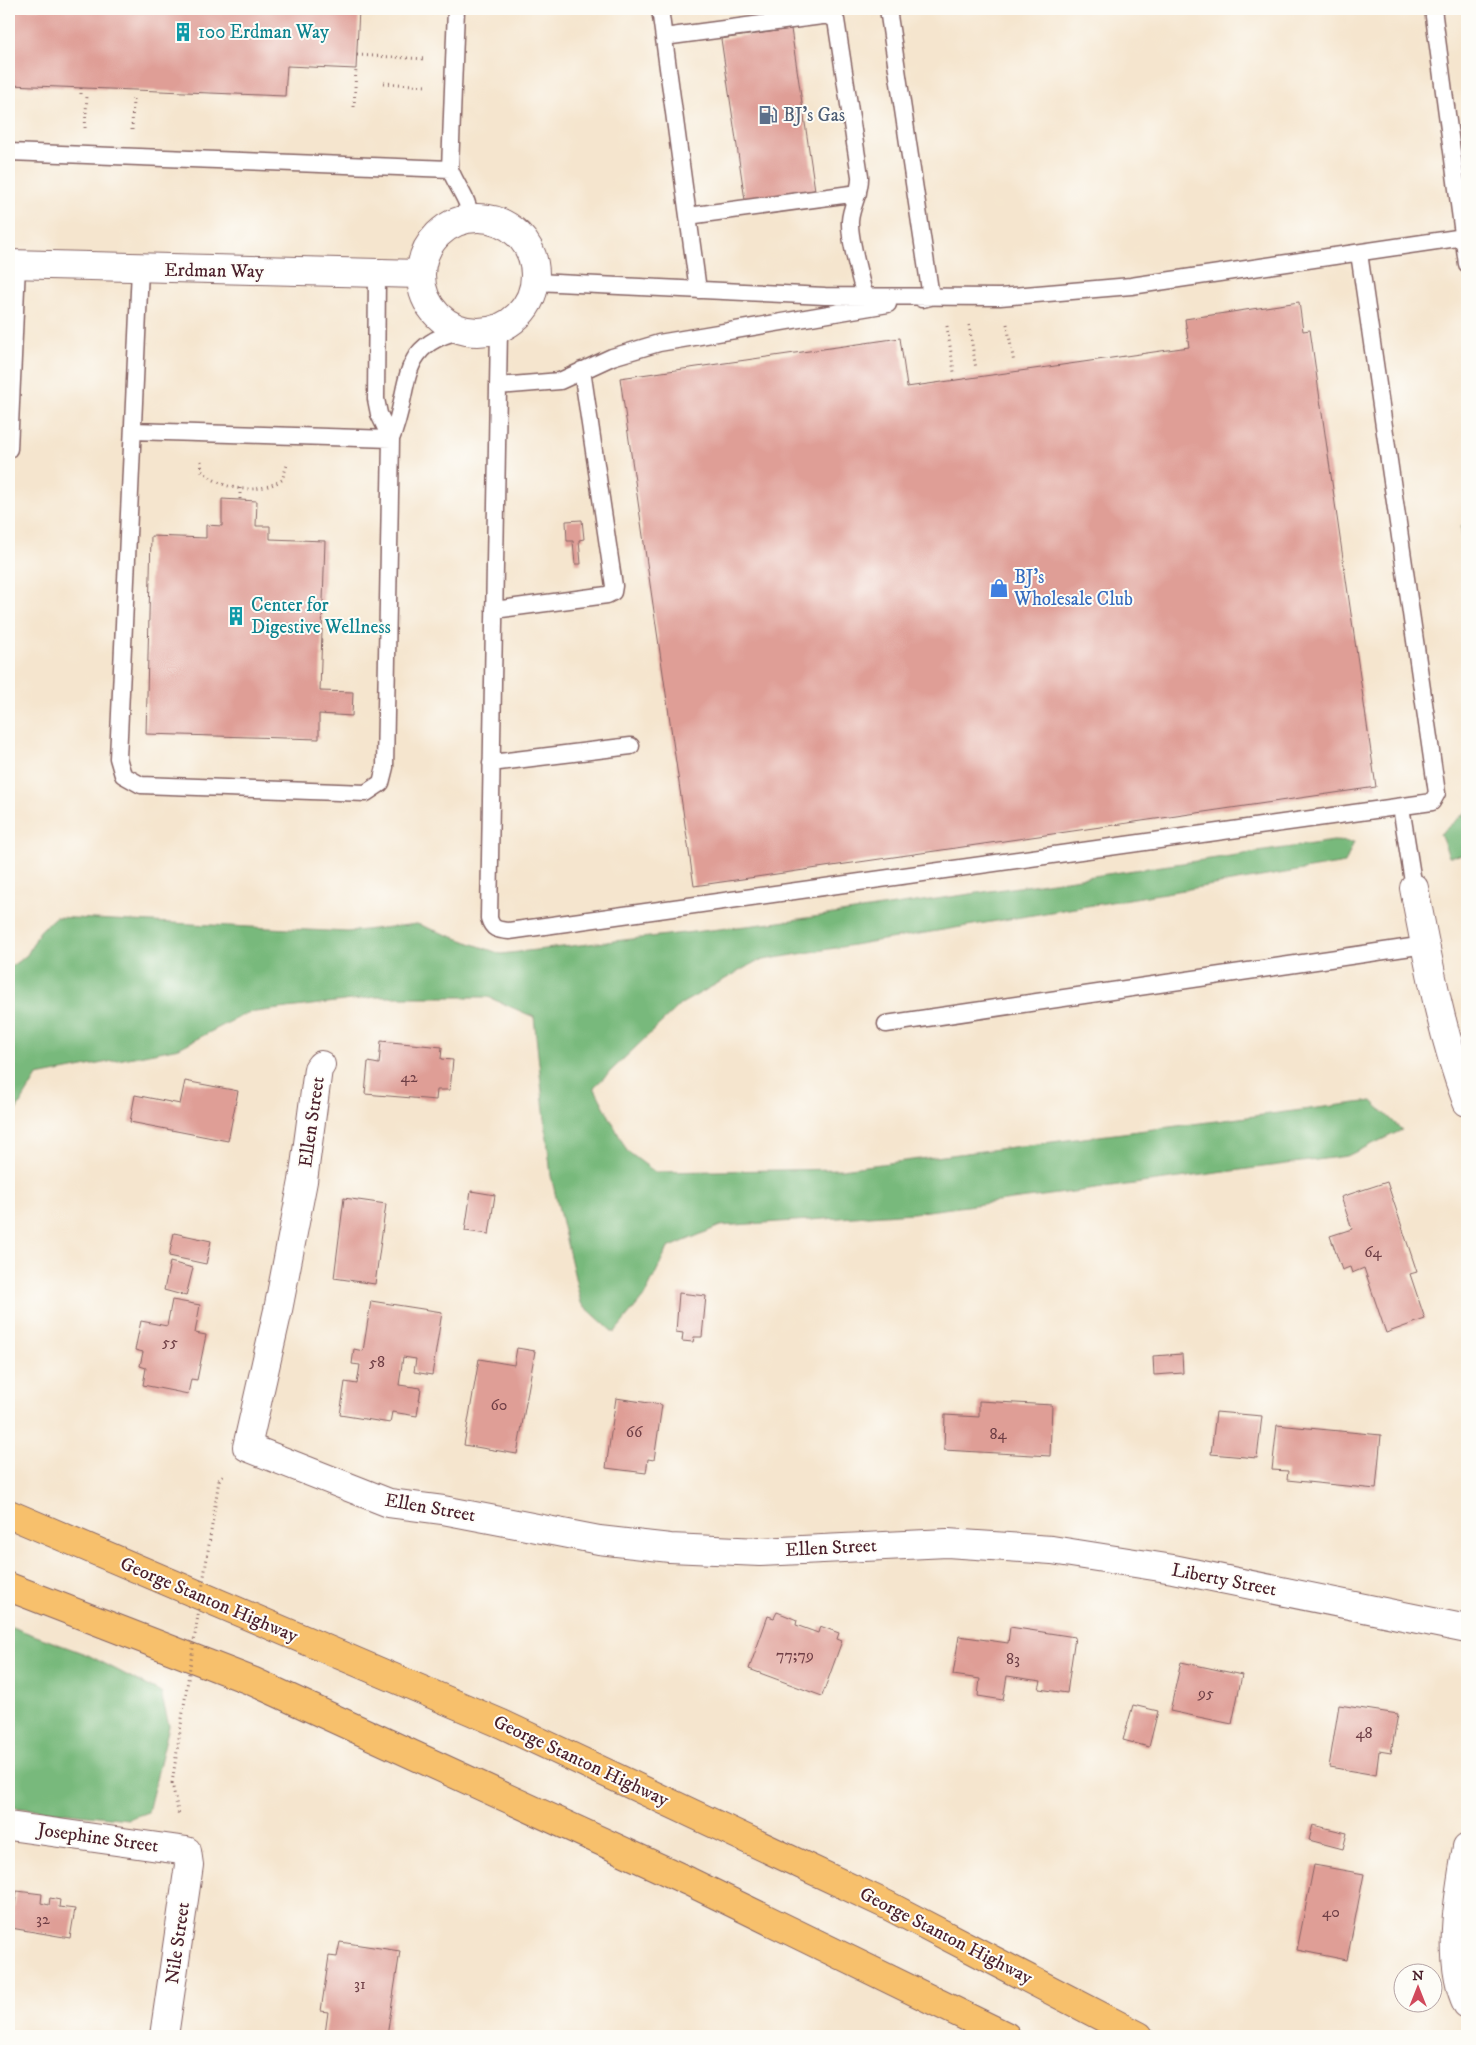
<svg xmlns="http://www.w3.org/2000/svg" width="1476" height="2045" viewBox="0 0 1476 2045" font-family="'IM FELL DW Pica',serif">
  <style>
    .forest { fill: #78b97b; stroke: #616c53 }
    .building { fill: #df9e96 }
    .lines { fill: none; stroke-linecap: round; stroke-linejoin: round }
    .lane-casing { stroke: #866464; stroke-width: 19 }
    .street-casing { stroke: #866464; stroke-width: 30 }
    .highway-casing { stroke: #866464; stroke-width: 30 }
    .path { stroke: #866464; stroke-width: 3; stroke-dasharray: 1 4; stroke-linecap: butt }
    .lane { stroke: #fff; stroke-width: 16 }
    .street { stroke: #fff; stroke-width: 28 }
    .highway { stroke: #f7c06c; stroke-width: 28 }
    .path-bridge { stroke: #866464; stroke-width: 3; stroke-dasharray: 1 4; stroke-linecap: butt }
    .labels { text-anchor: middle; dominant-baseline: central; stroke-width: 4; stroke-linejoin: round; paint-order: stroke }
    .number-label { font-size: 16px; fill: #6f3f46 }
    .culture-label { font-size: 19px; fill: #0d838f; stroke: #fdfcf7; text-anchor: start }
    .service-label { font-size: 19px; fill: #4e5e75; stroke: #fdfcf7; text-anchor: start }
    .street-label { font-size: 19px; fill: #4a1f2b; stroke: #fdfcf7 }
    .shop-label { font-size: 19px; fill: #366cbe; stroke: #fdfcf7; text-anchor: start }
  </style>
  <rect width="100%" height="100%" fill="#fdfcf7"/>
  <filter id="ink" filterUnits="userSpaceOnUse"><feTurbulence type="fractalNoise" baseFrequency=".02" numOctaves="2"/><feDisplacementMap in="SourceGraphic" scale="10" xChannelSelector="R" yChannelSelector="G"/><feConvolveMatrix kernelMatrix="1 2 1 2 8 2 1 2 1" color-interpolation-filters="sRGB"/></filter>
  <filter id="wash" filterUnits="userSpaceOnUse"><feTurbulence type="fractalNoise" baseFrequency=".0096" numOctaves="4" result="noise"/><feDisplacementMap in="SourceGraphic" scale="20" xChannelSelector="R" yChannelSelector="G"/><feGaussianBlur stdDeviation="1.12" result="paint"/><feColorMatrix in="noise" values="0 0 0 0 0 0 0 0 0 0 0 0 0 0 0 0 0 1.4 0 .05"/><feComposite in="paint" operator="in"/></filter>
  <g filter="url(#wash)">
    <rect width="100%" height="100%" fill="#f5e5ce"/>
    <!-- forest -->
    <path class="forest" d="M1467 525V580L1461 526Z
      M1467 811V855L1449 856 1440 834Z
      M1333 841 1354 842 1345 863 757 961 681 1004 594 1087 627 1151 655 1172 842 1169 1372 1101 1402 1130 1347 1156 913 1213 720 1226 668 1248 645 1295 614 1333 581 1303 551 1176 534 1017 488 997H376L247 1013 179 1048 37 1076 9 1122V968L27 955 40 931 55 917 347 932 417 924 501 954 772 923Z
      M9 1626 88 1655 161 1693 169 1726 148 1812 128 1819 9 1807Z"/>
    <g id="blocks">
      <!-- building -->
      <path class="building" d="M9 9H359L356 69 287 66 285 96 9 85Z
        M791 29 815 190 745 200 721 39Z
        M1299 302 1303 331 1310 330 1376 787 694 886 620 378 900 338 907 387 1189 347 1185 319Z
        M222 499 257 501 256 526H270V539L325 541 320 691 353 692 352 716 319 714V739L146 734 151 536 206 538V525L222 526Z
        M582 520 584 539 579 540 581 564H575L573 541H567L566 521Z
        M381 1041 442 1047 441 1059 453 1060 450 1090H437L436 1100 365 1094 368 1062 379 1064Z
        M185 1081 238 1091 228 1141 130 1122 135 1095 180 1104Z
        M1387 1182 1417 1272 1410 1274 1425 1319 1386 1333 1364 1268 1352 1273 1350 1267 1342 1270 1330 1236 1352 1229 1341 1197Z
        M471 1191 495 1195 489 1234 465 1231Z
        M344 1198 386 1204 375 1284 334 1278Z
        M174 1233 211 1241 206 1264 169 1256Z
        M170 1262 193 1268 186 1296 164 1290Z
        M679 1293 706 1296 702 1337H694L693 1342 682 1341 683 1333 676 1332Z
        M172 1300 200 1305 195 1333 206 1335 197 1380 191 1379 188 1394 143 1385 146 1368 140 1366 143 1352 135 1350 141 1321 167 1326Z
        M371 1301 442 1312 432 1375 414 1372 416 1359 403 1357 399 1385 421 1388 417 1416 392 1412 390 1423 340 1415 345 1382 357 1384 360 1365 352 1364 354 1349 363 1351Z
        M517 1348 535 1351 517 1454 464 1445 479 1359 514 1365Z
        M1182 1354 1183 1373 1154 1375 1153 1356Z
        M616 1398 662 1405 654 1460 648 1459 646 1473 606 1468Z
        M979 1401 1052 1405 1050 1456 944 1450 945 1415 979 1417Z
        M1216 1412 1262 1416 1257 1458 1211 1454Z
        M1277 1425 1381 1435 1376 1489 1287 1480 1288 1471 1272 1470Z
        M777 1612 797 1620 796 1625 818 1633 820 1626 839 1633 837 1639 842 1641 822 1696 749 1669 768 1616 774 1618Z
        M1010 1627 1075 1637 1067 1693 1039 1689 1041 1681 1007 1676 1003 1700 978 1696 980 1679 953 1675 959 1636 1008 1643Z
        M1181 1662 1242 1675 1232 1724 1170 1711Z
        M1133 1705 1158 1711 1149 1747 1123 1740Z
        M1339 1705 1398 1714 1391 1753 1379 1751 1376 1775 1329 1767Z
        M1313 1825 1347 1833 1343 1849 1309 1840Z
        M1314 1865 1364 1874 1347 1960 1297 1950Z
        M17 1891 42 1894 41 1903 49 1905 50 1898 60 1900 59 1907 75 1909 70 1938 11 1928Z
        M340 1942 400 1951 387 2036H341L325 2034 328 2012 321 2011 329 1956 337 1957Z"/>
    </g>
  </g>
  <g filter="url(#ink)">
    <use href="#blocks" fill-opacity="0" stroke="#866464" stroke-width="1"/>
    <g class="lines">
      <!-- lane casing -->
      <g class="lane-casing">
        <path id="lane" d="M456 9 450 169C457 188 468 197 471 219
          M660 9 698 290
          M888 9 931 297 922 299
          M1433 9 1467 264
          M664 37 822 16H829L836 20 860 176C861 193 851 205 850 221 849 241 862 284 867 305
          M9 152 450 169
          M688 216 858 193
          M140 269 118 758 123 775 141 785 366 793 381 783 385 767 391 439C413 387 394 343 465 330
          M377 274 376 399 379 414 391 439
          M536 282 825 296 1000 297 1131 286 1464 237
          M499 329 489 918C492 929 497 930 509 931L1432 802 1437 793 1359 253
          M498 386 560 381 612 357 659 343 888 304
          M133 431 391 439
          M9 449 17 265
          M494 610 607 595 613 592 614 586 582 370
          M491 763 631 746
          M1401 807 1414 888
          M886 1024 1425 945"/>
      </g>
      <!-- street casing -->
      <g class="street-casing">
        <path id="street" d="M421 275a57 57 0 1 1 114 0a57 57 0 1 1-114 0Z
          M9 264 420 274
          M1414 888C1428 960 1441 1033 1467 1102
          M321 1065 318 1069 303 1181 278 1310 247 1447 389 1503 443 1510 599 1540 670 1548 760 1552 947 1543 1052 1550 1173 1569 1467 1629
          M9 1826 187 1851 189 1865 164 2036
          M1467 1847C1459 1892 1446 1962 1467 2004"/>
      </g>
      <!-- highway casing -->
      <g class="highway-casing">
        <path id="highway" d="M9 1514 502 1724 885 1904 1139 2036
          M9 1587 252 1681 688 1881 1006 2036"/>
      </g>
      <!-- path -->
      <path class="path" d="M357 55 426 59
        M384 83 426 86
        M81 88V96
        M354 107 356 69
        M85 128 87 96
        M132 130 133 98
        M1007 324 1014 363
        M969 325 976 369
        M947 326 954 372
        M201 461 202 471C224 491 256 495 282 480L287 465
        M240 488V500
        M219 1480 225 1473
        M172 1783 179 1816"/>
      <!-- lane -->
      <use href="#lane" class="lane"/>
      <!-- street -->
      <use href="#street" class="street"/>
      <!-- highway -->
      <use href="#highway" class="highway"/>
      <!-- path-bridge -->
      <path class="path-bridge" d="M172 1783 219 1480"/>
    </g>
  </g>
  <!-- icons -->
  <defs>
    <g id="building-bare" transform="scale(1.5)"><path d="M-4-6H4V6H1V3H-1V6H-4ZM-2.5-4.3h1.7v1.8h-1.7ZM.8-4.3h1.7v1.8H.8ZM-2.5-1h1.7V.8h-1.7ZM.8-1h1.7V.8H.8Z" fill="#0f9aa8" stroke="#fdfcf7" stroke-width="2.5" paint-order="stroke"/></g>
    <g id="fuel-bare" transform="scale(1.5)"><path d="M-5.5-6h7V0h2V4h1.3V-2.5L3-4.5l.8-.8L6-3V5H2.5V1h-1V6h-7ZM-4.2-4.7v3.2H.2V-4.7Z" fill="#5c6f8a" stroke="#fdfcf7" stroke-width="2.5" paint-order="stroke"/></g>
    <g id="shop-bare" transform="scale(1.5)"><path d="M-5-2.5h2.3a2.7 3.5 0 0 1 5.4 0H5L5.5 6h-11ZM-1.5-2.5h3a1.5 2.3 0 0 0-3 0Z" fill="#3f7fe0" stroke="#fdfcf7" stroke-width="2.5" paint-order="stroke"/></g>
  </defs>
  <g fill-rule="evenodd">
    <use href="#building-bare" x="183" y="32"/>
    <use href="#fuel-bare" x="768" y="115"/>
    <use href="#shop-bare" x="999" y="588"/>
    <use href="#building-bare" x="236" y="616"/>
  </g>
  <g class="labels">
    <!-- number labels -->
    <g class="number-label">
      <text x="409" y="1077">42</text>
      <text x="1373" y="1252">64</text>
      <text x="170" y="1342">55</text>
      <text x="377" y="1362">58</text>
      <text x="499" y="1405">60</text>
      <text x="634" y="1432">66</text>
      <text x="998" y="1434">84</text>
      <text x="795" y="1655">77;79</text>
      <text x="1013" y="1659">83</text>
      <text x="1206" y="1693">95</text>
      <text x="1364" y="1733">48</text>
      <text x="1331" y="1912">40</text>
      <text x="43" y="1919">32</text>
      <text x="360" y="1984">31</text>
    </g>
    <!-- culture labels -->
    <g class="culture-label">
      <text x="198" y="32">100 Erdman Way</text>
      <text x="251" y="605">Center for<tspan x="251" dy="22">Digestive Wellness</tspan></text>
    </g>
    <!-- service labels -->
    <g class="service-label">
      <text x="783" y="115">BJ's Gas</text>
    </g>
    <!-- street labels -->
    <g class="street-label">
      <text transform="translate(214 271) rotate(1)">Erdman Way</text>
      <text transform="translate(312 1122) rotate(-82)">Ellen Street</text>
      <text transform="translate(430 1508) rotate(10)">Ellen Street</text>
      <text transform="translate(831 1548) rotate(-3)">Ellen Street</text>
      <text transform="translate(1224 1580) rotate(11)">Liberty Street</text>
      <text transform="translate(209 1600) rotate(23)">George Stanton Highway</text>
      <text transform="translate(581 1761) rotate(25)">George Stanton Highway</text>
      <text transform="translate(98 1838) rotate(8)">Josephine Street</text>
      <text transform="translate(946 1936) rotate(27)">George Stanton Highway</text>
      <text transform="translate(178 1943) rotate(-82)">Nile Street</text>
    </g>
    <!-- shop labels -->
    <g class="shop-label">
      <text x="1014" y="577">BJ's<tspan x="1014" dy="22">Wholesale Club</tspan></text>
    </g>
  </g>
  <!-- margin -->
  <rect width="1476" height="2045" fill="none" stroke="#fdfcf7" stroke-width="30"/>
  <!-- north arrow -->
  <g transform="translate(1418 1988)"><circle r="24" fill="#fdfcf7" stroke="#b5a4a5"/>
  <path d="M0-4L9 19L0 12L-9 19Z" fill="#d1495b"/>
  <text y="-8" font-size="14" font-weight="bold" text-anchor="middle" fill="#4a1f2b">N</text>
  </g>
</svg>
